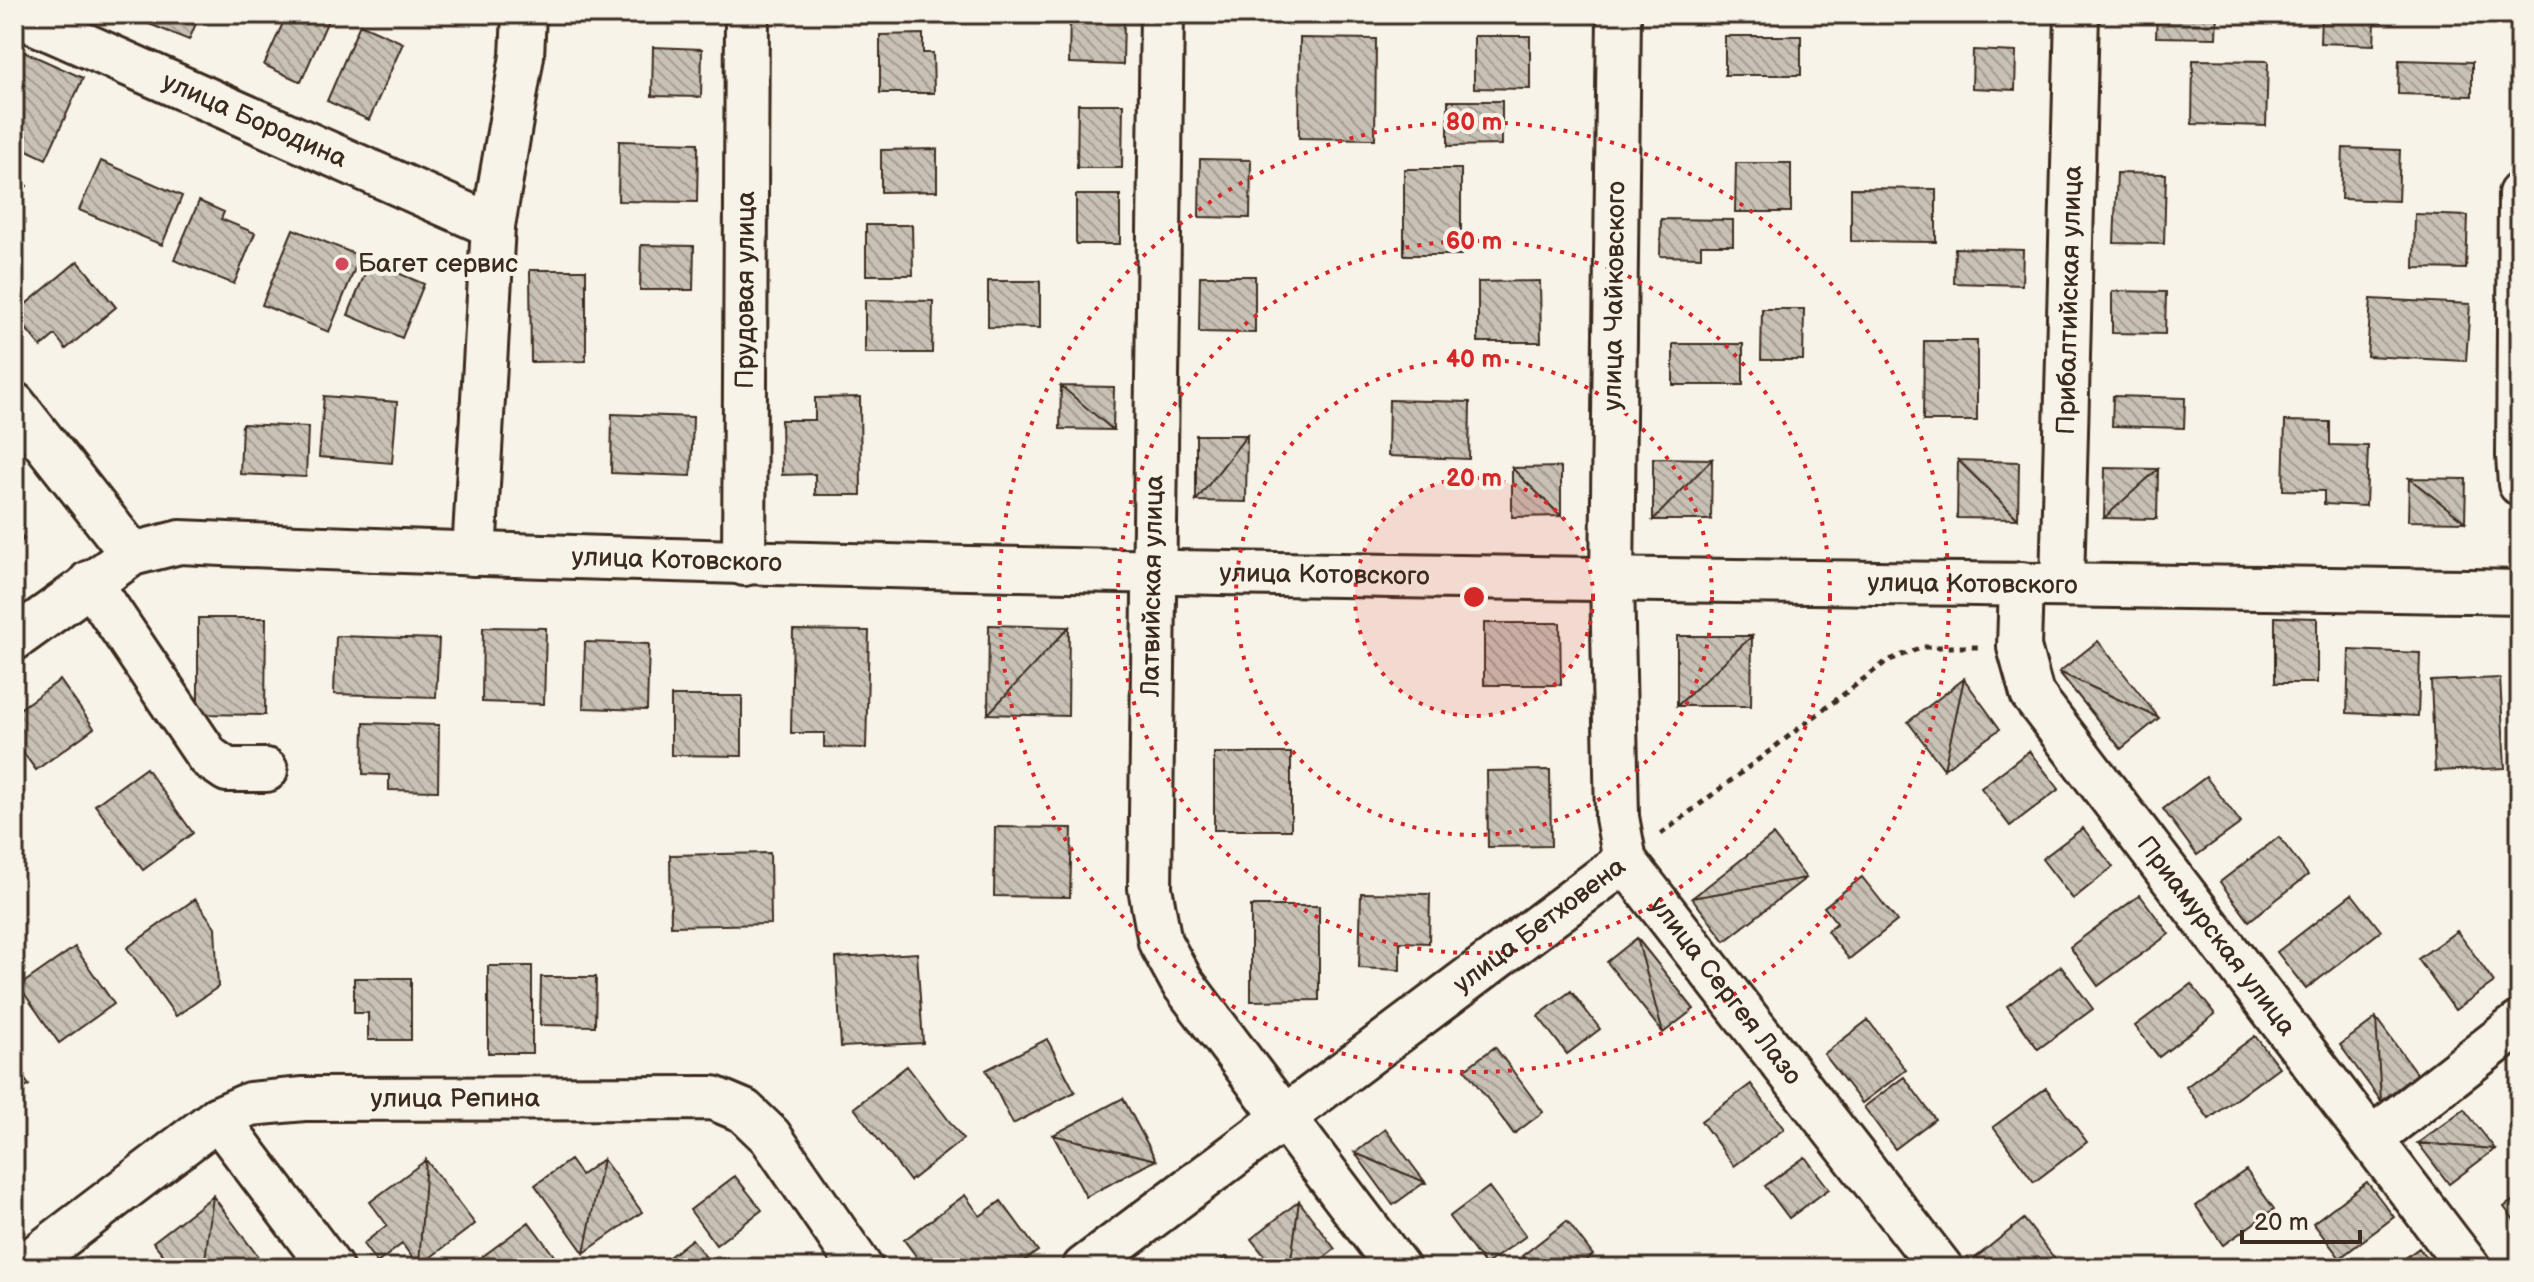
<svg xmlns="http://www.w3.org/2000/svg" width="2534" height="1282" viewBox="0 0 2534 1282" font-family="'Balsamiq Sans',sans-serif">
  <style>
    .building { fill: url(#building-back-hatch); stroke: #3b2a1e; stroke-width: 2 }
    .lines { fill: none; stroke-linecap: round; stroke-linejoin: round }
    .minor-casing { stroke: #3b2a1e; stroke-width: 48 }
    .path { stroke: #3b2a1e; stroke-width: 5; stroke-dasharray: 6 6; stroke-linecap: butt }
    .minor { stroke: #f7f3e8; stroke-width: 42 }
    .ring { fill: none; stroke: #d62828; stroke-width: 4; stroke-dasharray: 4 8 }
    .poi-dot { fill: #d1495b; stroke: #f7f3e8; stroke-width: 3 }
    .labels { text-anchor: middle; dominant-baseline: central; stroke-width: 8; stroke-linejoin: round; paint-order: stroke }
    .street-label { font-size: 26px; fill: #3b2a1e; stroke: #f7f3e8 }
    .poi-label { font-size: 26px; fill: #3b2a1e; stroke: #f7f3e8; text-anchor: start }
    .centre { fill: #d62828; stroke: #f7f3e8; stroke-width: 4 }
    .ring-label { font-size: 24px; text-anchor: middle; font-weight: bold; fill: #d62828; stroke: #f7f3e8; stroke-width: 8; stroke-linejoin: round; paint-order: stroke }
  </style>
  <defs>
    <pattern id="building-back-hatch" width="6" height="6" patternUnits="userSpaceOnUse" patternTransform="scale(2)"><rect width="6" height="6" fill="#c8c1b6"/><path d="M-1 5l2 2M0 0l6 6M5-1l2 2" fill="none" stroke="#a49d93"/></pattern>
  </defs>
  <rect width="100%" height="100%" fill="#f7f3e8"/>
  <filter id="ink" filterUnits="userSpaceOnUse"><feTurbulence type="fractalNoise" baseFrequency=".0125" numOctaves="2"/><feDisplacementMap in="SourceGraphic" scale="16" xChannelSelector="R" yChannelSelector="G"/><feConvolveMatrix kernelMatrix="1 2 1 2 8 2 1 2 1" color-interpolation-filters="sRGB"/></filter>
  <g filter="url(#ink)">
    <!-- building -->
    <path class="building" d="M153 14H200L189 40 149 24Z
      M287 14H320L329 18 301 82 264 65Z
      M1070 14 1124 16 1123 65 1069 63Z
      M2157 14H2217L2216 38 2156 37Z
      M2321 14H2382V22H2375L2374 45 2320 43Z
      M360 24 403 43 369 120 327 101Z
      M923 34V53H933L934 93H880V35Z
      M1474 36H1530V89L1474 88Z
      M1725 36H1801V75H1725Z
      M1300 38 1376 39 1375 139 1299 138Z
      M653 47 702 49 701 97 652 96Z
      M1973 50 2016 52 2015 90 1972 88Z
      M25 52 83 78 46 159 14 144V75Z
      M2193 60 2268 61 2266 126 2192 124Z
      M2399 60 2472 62V96L2398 94Z
      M1448 101H1502V145L1448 146Z
      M1078 104H1123L1122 168H1077Z
      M619 141 698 143 697 202 618 201Z
      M2343 148 2400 150 2398 201 2341 199Z
      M937 149V191L881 192V150Z
      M1200 159 1251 160 1250 218 1199 217Z
      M101 161 182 196 162 245 79 210Z
      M1736 163H1791V212H1735Z
      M1404 169H1461V255H1404Z
      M14 173 27 186 14 199Z
      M2117 173 2166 174 2164 244 2114 243Z
      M1851 188 1936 189V242L1851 241Z
      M1076 195H1120V244H1076Z
      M199 201 224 212 221 219 255 233 234 284 174 260Z
      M2415 214 2468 216 2466 269 2414 268Z
      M1661 219 1733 220V245H1701V257L1660 256Z
      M866 225H912L913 275H866Z
      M293 229 360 256 329 332 262 305Z
      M641 245 694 246 693 290H640Z
      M1955 248 2023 250 2022 285 1954 283Z
      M78 261 116 307 66 349 55 335 41 347 14 314Z
      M370 261 424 284 402 338 348 315Z
      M530 270H586V361L531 362Z
      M1200 276H1255V333L1199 332Z
      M988 281H1040V328L988 327Z
      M1540 281 1541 342H1478V282Z
      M2112 291 2166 292 2165 334 2112 333Z
      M2371 299 2470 304 2466 361 2367 356Z
      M865 300 933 301 932 353H865Z
      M1762 309H1804L1803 360H1761Z
      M1924 341H1977V421H1923Z
      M1673 344H1743V385H1673Z
      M1061 386 1114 387 1113 430Z
      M1061 386 1113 430 1060 429Z
      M324 396 397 402 392 463 319 457Z
      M2113 396 2185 398 2184 428 2112 426Z
      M860 397 861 495H815V474L782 475 781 420H815V398Z
      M1389 400 1470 402 1469 459 1388 456Z
      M612 414 693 417 691 476 611 473Z
      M2285 421 2330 422V445L2368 446 2366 506 2324 504V491L2283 490Z
      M242 424 308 427 306 477 240 474Z
      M1196 435H1247L1196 501Z
      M1247 435 1246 502 1196 501Z
      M1653 458 1712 459 1653 520Z
      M1712 459 1711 520H1653Z
      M1958 460 2019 462 2018 519Z
      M1958 460 2018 519 1957 518Z
      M1561 467V516L1512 468Z
      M1512 468 1561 516 1512 517Z
      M2105 468 2158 469 2104 518Z
      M2158 469 2157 519 2104 518Z
      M2409 478 2465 522 2408 521Z
      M2409 478 2466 479 2465 522Z
      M14 525 24 539 14 547Z
      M2275 617 2317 618V683H2275Z
      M198 618H266L265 715 198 714Z
      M1484 623H1560L1561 685H1484Z
      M989 625 1069 627 988 714Z
      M483 627 546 628 544 704 482 702Z
      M1069 627 1068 716 988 714Z
      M793 630 869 631 866 748 824 747V733H791Z
      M336 636 439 639 436 697 334 694Z
      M1677 636H1752L1677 706Z
      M1752 636 1751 706H1677Z
      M2098 641 2159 718 2059 672Z
      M585 642 649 644 647 710 583 708Z
      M2349 650 2420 653 2418 716 2347 713Z
      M2059 672 2159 718 2121 749Z
      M2500 678 2505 768 2435 771 2431 681Z
      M1964 679 1944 769 1908 722Z
      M1964 679 2000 729 1944 769Z
      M60 680 94 728 36 770 14 740V713Z
      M671 696H742V756L671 755Z
      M364 723 439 725 438 791 389 790V775L363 774Z
      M2029 751 2059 789 2010 826 1981 788Z
      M1214 753H1291V830H1214Z
      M146 768 193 833 143 870 95 805Z
      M1550 770 1551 846 1488 847 1487 771Z
      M2206 777 2241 823 2197 855 2163 809Z
      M995 827 1072 828 1070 897 994 896Z
      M2083 828 2113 867 2073 899 2042 859Z
      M1773 835 1806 878 1692 898Z
      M2279 837 2308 875 2249 921 2220 882Z
      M14 841 23 853 14 860Z
      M770 853 771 924 671 926 670 855Z
      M1862 877 1897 921 1849 959 1827 931 1837 923 1824 907Z
      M1806 878 1725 941 1692 898Z
      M1361 893 1430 894 1429 943 1400 942V970L1359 968Z
      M2352 894 2381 931 2306 989 2277 952Z
      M2140 895 2169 934 2098 986 2070 947Z
      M195 899 215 927 218 987 176 1016 127 948Z
      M1251 906H1319V1000L1251 1001Z
      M2457 931 2494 982 2455 1010 2418 959Z
      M1637 938 1663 1033 1607 962Z
      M1637 938 1694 1009 1663 1033Z
      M75 947 114 1004 59 1043 19 986Z
      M917 953 923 1043 841 1047 836 958Z
      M488 966H532V1053H488Z
      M2061 966 2093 1009 2038 1049 2007 1006Z
      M541 977H596L595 1026 540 1025Z
      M354 978H411V1040H368V1013H354Z
      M2191 984 2215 1014 2159 1057 2135 1026Z
      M1571 991 1600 1029 1567 1054 1538 1016Z
      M2376 1018 2381 1101 2340 1045Z
      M2376 1018 2417 1074 2381 1101Z
      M1868 1020 1906 1070 1862 1103 1824 1054Z
      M2255 1036 2279 1067 2209 1119 2186 1087Z
      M1047 1039 1075 1092 1013 1124 986 1070Z
      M1495 1047 1543 1112 1514 1134 1465 1069Z
      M14 1065 29 1085 14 1096Z
      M907 1066 963 1139 910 1181 854 1108Z
      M1904 1077 1935 1119 1895 1149 1864 1107Z
      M1751 1084 1784 1129 1734 1166 1701 1121Z
      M2046 1088 2087 1142 2034 1182 1993 1127Z
      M1123 1098 1156 1160 1053 1135Z
      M2464 1109 2495 1149 2418 1143Z
      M1385 1129 1425 1182 1355 1153Z
      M1053 1135 1156 1160 1086 1197Z
      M2418 1143 2495 1149 2449 1184Z
      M1355 1153 1425 1182 1393 1205Z
      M1805 1157 1829 1189 1789 1218 1765 1186Z
      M603 1159 642 1212 584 1253Z
      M603 1159 584 1253 535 1185 570 1160 581 1175Z
      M426 1160 419 1266 402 1244 377 1263 363 1244 387 1225 370 1202Z
      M426 1160 475 1224 419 1266Z
      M2246 1170 2274 1209 2223 1245 2196 1206Z
      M735 1176 762 1210 716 1245 690 1210Z
      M2367 1182 2394 1217 2340 1258 2313 1223Z
      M1489 1187 1526 1236 1485 1265 1449 1217Z
      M965 1195 980 1216 1001 1201 1038 1251 1014 1268H925L904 1240Z
      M2520 1195V1228L2504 1207Z
      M213 1196 204 1268H174L153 1242Z
      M213 1196 259 1258 245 1268H204Z
      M1299 1201 1335 1249 1311 1268H1290Z
      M1299 1201 1290 1268H1274L1251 1239Z
      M2024 1219 2058 1263 2051 1268H1981L1974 1259Z
      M1567 1221 1593 1255 1576 1268H1531L1522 1256Z
      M529 1222 563 1268H467Z
      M692 1239 714 1268H655Z
      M2419 1248 2434 1268H2392Z
      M1226 1257 1235 1268H1211Z"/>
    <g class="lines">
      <!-- minor casing -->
      <g class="minor-casing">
        <g id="minor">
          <path id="s1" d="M15 14 493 226"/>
          <path d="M1162 14 1150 888 1160 942 1182 982 1398 1268"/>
          <path id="s2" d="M1619 14 1612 579 1617 817 1625 861 1941 1268"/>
          <path d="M2520 194 2518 456 2520 484"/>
          <path d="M14 404 132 554"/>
          <path d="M474 554 493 226 522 56 524 14"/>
          <path id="s3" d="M744 564 747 14"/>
          <path d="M90 582 208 757 227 770H266"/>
          <path id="s4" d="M2021 584 2019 647 2032 694 2469 1268"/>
          <path id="s5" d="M2062 584 2077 14"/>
          <path id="s6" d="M14 639 132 554 180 542C960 577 1740 579 2520 592"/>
          <path d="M218 1118 331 1268"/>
          <path d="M2371 1139 2520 1023"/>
          <path id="s7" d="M21 1268 218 1118 250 1104 304 1099 713 1098 744 1111 770 1136 861 1268"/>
          <path id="s8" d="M1084 1268 1625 861"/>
        </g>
      </g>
      <!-- path -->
      <path class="path" d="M1661 834 1887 661 1923 647H1978"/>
      <!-- minor -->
      <use href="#minor" class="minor"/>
    </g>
  </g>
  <!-- distance rings -->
  <circle cx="1474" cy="597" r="119" fill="#d62828" fill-opacity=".12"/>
  <g class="ring">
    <circle cx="1474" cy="597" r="119"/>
    <circle cx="1474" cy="597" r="238"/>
    <circle cx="1474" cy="597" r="356"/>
    <circle cx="1474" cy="597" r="475"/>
  </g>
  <!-- markers -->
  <circle class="poi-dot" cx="342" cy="264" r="8"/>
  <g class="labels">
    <!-- street labels -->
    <g class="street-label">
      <text stroke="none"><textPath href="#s1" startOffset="262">улица Бородина</textPath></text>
      <text stroke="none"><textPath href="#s3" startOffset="274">Прудовая улица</textPath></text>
      <text transform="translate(1615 296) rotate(-89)">улица Чайковского</text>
      <text stroke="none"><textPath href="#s5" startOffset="284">Прибалтийская улица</textPath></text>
      <text stroke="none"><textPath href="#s6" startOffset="692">улица Котовского</textPath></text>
      <text stroke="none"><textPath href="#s6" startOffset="1340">улица Котовского</textPath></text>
      <text stroke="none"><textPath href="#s6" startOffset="1988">улица Котовского</textPath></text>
      <text transform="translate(1153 586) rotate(-89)">Латвийская улица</text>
      <text stroke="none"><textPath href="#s8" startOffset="570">улица Бетховена</textPath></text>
      <text stroke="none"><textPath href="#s4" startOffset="416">Приамурская улица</textPath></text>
      <text stroke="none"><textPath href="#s2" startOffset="1012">улица Сергея Лазо</textPath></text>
      <text stroke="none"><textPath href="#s7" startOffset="488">улица Репина</textPath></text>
    </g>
    <!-- poi labels -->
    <g class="poi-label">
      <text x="358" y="264">Багет сервис</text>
    </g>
  </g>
  <circle cx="1474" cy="597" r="12" class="centre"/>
  <g class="ring-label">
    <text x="1474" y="130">80 m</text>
    <text x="1474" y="249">60 m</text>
    <text x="1474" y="367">40 m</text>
    <text x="1474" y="486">20 m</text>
  </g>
  <!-- margin -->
  <rect width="2534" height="1282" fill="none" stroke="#f7f3e8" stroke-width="48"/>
  <rect x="24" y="24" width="2486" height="1234" fill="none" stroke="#3b2a1e" stroke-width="3" filter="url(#ink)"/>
  <!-- scale -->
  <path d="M2242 1230v12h118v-12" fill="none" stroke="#3b2a1e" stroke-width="4"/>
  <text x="2254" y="1230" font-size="24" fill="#3b2a1e" stroke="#f7f3e8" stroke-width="6" paint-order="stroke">20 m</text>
</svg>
